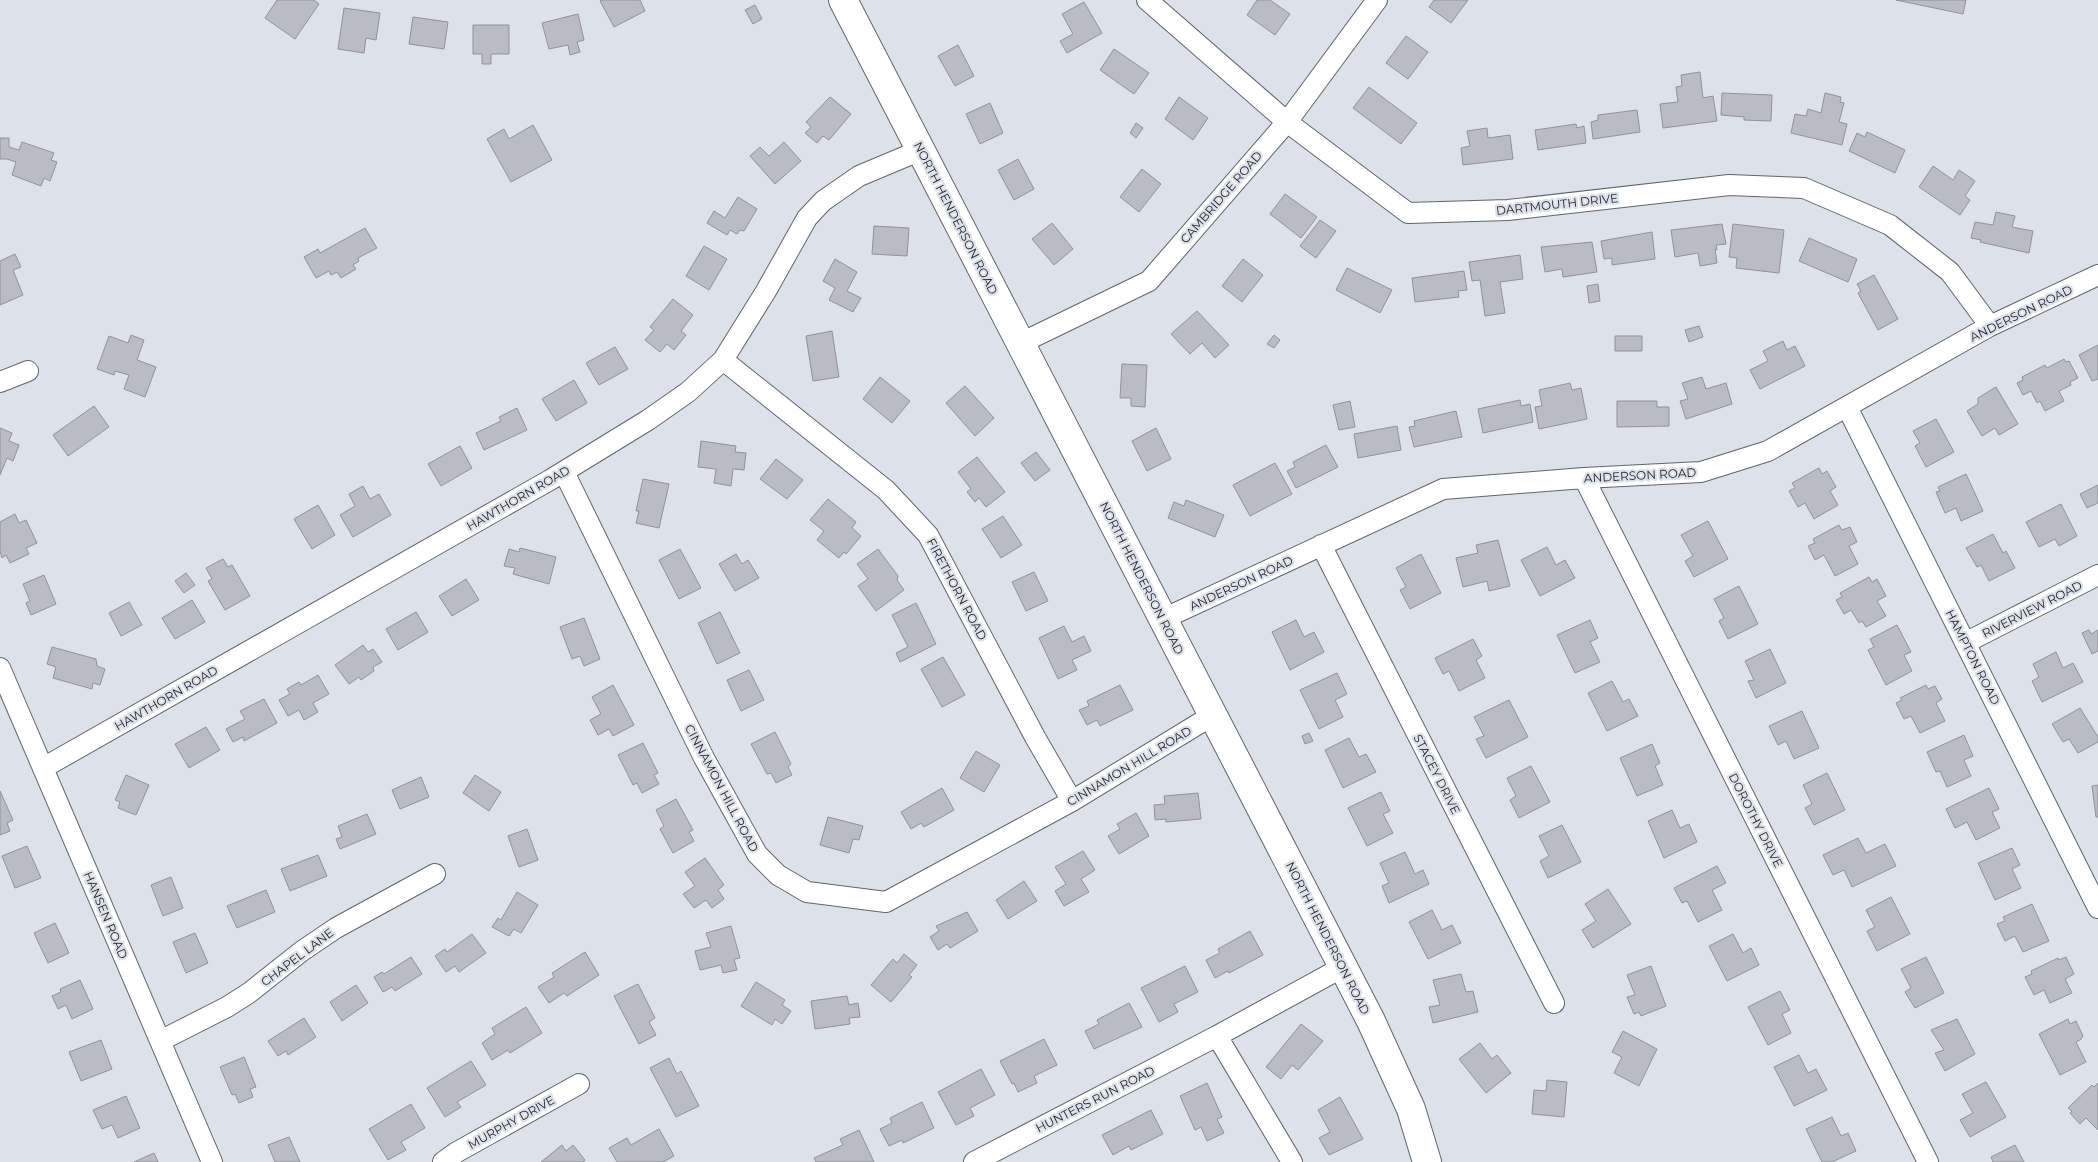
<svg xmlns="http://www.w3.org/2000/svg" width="2098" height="1162" viewBox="0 0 2098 1162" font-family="Montserrat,sans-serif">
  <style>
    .building { fill: #babbc5; stroke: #91929b }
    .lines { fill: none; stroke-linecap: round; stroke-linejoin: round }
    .street-casing { stroke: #60656d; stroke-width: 22 }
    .secondary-casing { stroke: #60656d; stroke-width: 30 }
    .street { stroke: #fff; stroke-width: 20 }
    .secondary { stroke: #fff; stroke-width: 28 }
    .labels { text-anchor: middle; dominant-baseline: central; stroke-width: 4.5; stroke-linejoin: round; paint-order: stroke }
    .street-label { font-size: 12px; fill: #24262a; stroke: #dce1ea }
  </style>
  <rect width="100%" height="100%" fill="#dce1ea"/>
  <!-- building -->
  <path class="building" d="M277 0H314L319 4 295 39 265 18Z
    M603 0H640L645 11 614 27 600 1Z
    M1257 0H1270L1290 14 1275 35 1247 15Z
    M1434 0H1468L1451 23 1429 7Z
    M1896 0H1966L1963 14Z
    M1084 2 1102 33 1067 53 1060 41 1073 34 1062 14Z
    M755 5 762 19 753 24 745 10Z
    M344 8 380 13 376 40 366 38 364 53 338 49Z
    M578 14 584 40 577 42 580 52 570 55 568 45 549 49 542 23Z
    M413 17 448 22 444 49 409 44Z
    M473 25H509V54H491V64H482V54H473Z
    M1406 36 1428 52 1408 79 1386 63Z
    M958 45 974 76 955 86 938 56Z
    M1114 49 1149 73 1134 94 1100 70Z
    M1700 72 1703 98 1713 96 1717 121 1663 128 1660 104 1678 102 1676 87 1682 86 1681 75Z
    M1369 87 1417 123 1401 144 1353 108Z
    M1722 93 1772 95 1771 121 1744 120V117L1721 115Z
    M1825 93 1841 97 1840 102 1844 103 1839 122 1847 124 1842 145 1791 133 1795 114 1806 116 1808 109 1821 113Z
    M830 97 851 114 829 140 823 136 817 143 805 133 811 127 806 122Z
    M1179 97 1208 118 1193 140 1165 119Z
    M990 103 1003 133 980 144 966 114Z
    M1637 110 1640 132 1593 139 1591 122 1598 120V115Z
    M1136 123 1143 128 1136 138 1130 133Z
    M1576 124 1577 128 1584 126 1586 143 1538 150 1535 130Z
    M533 125 552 160 511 182 487 139 504 129 509 139Z
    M1487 128 1488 138 1510 135 1513 159 1463 165 1461 148 1470 146 1467 131Z
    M1867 132 1905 150 1895 173 1849 151 1857 133 1865 137Z
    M0 138H9V147L19 150 22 142 54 153 51 160 57 162 50 181 44 178 41 186 12 175 16 162 7 159H0Z
    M784 142 801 161 775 184 750 156 760 147 769 156Z
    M1018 159 1034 189 1014 200 998 170Z
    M1933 166 1953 180 1959 170 1975 181 1965 196 1970 200 1960 215 1919 187Z
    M1142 169 1161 184 1139 212 1120 197Z
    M1285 194 1317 217 1301 238 1270 214Z
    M738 197 757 209 744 231 740 230 737 234 730 230 727 235 707 223 714 211 725 218Z
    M1996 212 2015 216 2012 227 2033 231 2029 253 1980 242 1981 240 1971 238 1975 222 1993 225Z
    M1320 220 1336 231 1316 258 1300 246Z
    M1052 223 1073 249 1054 265 1032 239Z
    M1722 224 1726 244 1716 245 1717 250 1715 249 1717 263 1700 266 1698 253 1675 257 1671 230Z
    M1733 224 1784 230 1779 273 1736 268 1737 258 1729 257Z
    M874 226 909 228 907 256 872 254Z
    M365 228 377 248 358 258 359 261 353 265 356 269 341 278 337 272 331 275 329 271 316 278 304 257 318 249 320 253Z
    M1652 232 1655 259 1612 265V258L1604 259 1601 241Z
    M1809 238 1857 259 1848 282 1799 261Z
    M1592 242 1597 272 1563 277 1562 269 1545 272 1541 247Z
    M704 246 727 259 709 290 686 276Z
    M15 254 21 267 13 270 23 295 0 305V261Z
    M1520 255 1523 279 1500 282 1505 313 1485 316 1480 280 1472 281 1469 262Z
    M835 259 857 272 847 291 861 298 853 312 829 300 835 288 823 281Z
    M1243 259 1263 275 1242 302 1222 286Z
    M1347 268 1392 290 1380 313 1336 290Z
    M1464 271 1467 290 1458 291 1459 297 1415 302 1412 278Z
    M1874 275 1898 319 1878 330 1858 293 1861 291 1857 284Z
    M1598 284 1600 301 1589 303 1587 286Z
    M673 299 693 315 681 331 686 335 674 350 667 344 660 352 645 340 654 330 650 327Z
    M1197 311 1229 345 1215 358 1202 343 1190 354 1171 334Z
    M1699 326 1703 337 1689 342 1685 330Z
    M832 331 839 377 813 381 806 336Z
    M131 335 144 340 137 360 156 367 145 397 124 389 129 375 115 371 114 375 97 369 109 336 128 343Z
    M1274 335 1280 340 1274 348 1267 344Z
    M1615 336H1642V351H1615Z
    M1783 341 1787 350 1795 346 1805 366 1760 389 1750 370 1768 361 1763 351Z
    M2098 345V379L2092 381 2079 355Z
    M615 347 628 369 599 385 586 363Z
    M2064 359 2066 362 2069 361 2078 378 2070 382 2071 385 2059 391 2064 401 2045 411 2040 401 2037 403 2031 391 2023 395 2017 383 2023 380 2022 377 2045 365 2047 368Z
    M1122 364 1147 365 1145 407 1131 406V398H1120Z
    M880 377 910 401 892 423 863 399Z
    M1702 377 1706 389 1726 383 1732 404 1686 419 1680 401 1688 399 1682 383Z
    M574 380 587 403 556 421 542 399Z
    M1570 383 1572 390 1581 388 1587 419 1539 429 1535 407 1542 406 1539 390Z
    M965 386 994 418 975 436 946 403Z
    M1996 387 2018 424 1999 435 1995 428 1982 436 1967 411 1978 404V398Z
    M1520 400 1521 406 1530 404 1533 422 1483 433 1478 409Z
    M1350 401 1355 427 1339 430 1333 405Z
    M1617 401H1657V407H1669V426L1617 427Z
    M94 406 109 427 68 456 53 435Z
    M517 408 527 430 484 450 476 433 501 421 499 417Z
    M1456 411 1462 437 1414 447 1409 427 1415 426 1414 421Z
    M1936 419 1954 452 1926 467 1915 446 1920 443 1913 431Z
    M1397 426 1401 450 1358 458 1354 434Z
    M0 428 12 433 9 441 19 445 13 461 7 458 0 475Z
    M1156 428 1171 459 1147 471 1132 441Z
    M701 441 736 446 735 452 746 453 744 470 733 469 731 486 714 483 716 469 698 467Z
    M1326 445 1338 467 1296 488 1287 471 1295 467 1293 462Z
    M460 446 472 468 441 486 428 464Z
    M1036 452 1050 470 1035 481 1021 463Z
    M977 457 1005 492 986 507 979 498 975 502 967 492 971 489 958 472Z
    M776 459 803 480 787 499 760 479Z
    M1275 463 1292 494 1250 516 1233 485Z
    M1819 468 1822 474 1827 471 1836 487 1830 491 1838 505 1814 519 1805 503 1798 507 1789 491 1795 488 1792 483Z
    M1966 474 1983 511 1961 521 1956 508 1945 513 1936 492 1940 491 1938 487Z
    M643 479 669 484 659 528 636 523 639 511H636Z
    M2098 485V503L2087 508 2080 494Z
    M363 486 370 499 379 494 391 515 353 537 340 515 355 506 349 494Z
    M828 499 856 522 852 528 861 536 846 554 844 552 839 558 817 540 824 531 810 520Z
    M1186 500 1224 515 1215 537 1168 518 1174 502 1184 506Z
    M2061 504 2077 536 2059 546 2055 539 2039 547 2026 522Z
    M318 505 335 535 312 549 294 519Z
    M15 514 19 523 26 520 37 543 26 548 29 554 10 563 6 555 2 558 0 551V522Z
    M1003 516 1022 545 1001 558 982 529Z
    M1708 521 1728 559 1694 577 1685 561 1693 556 1681 535Z
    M1839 525 1842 530 1850 527 1857 542 1849 546 1858 564 1835 576 1824 555 1815 560 1808 546 1815 543 1813 539Z
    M1993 534 2003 553 2006 551 2015 568 1989 581 1981 565 1977 567 1966 548Z
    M1498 540 1510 586 1489 591 1487 581 1463 587 1456 558 1478 553 1476 545Z
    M1547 547 1556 565 1565 560 1575 578 1540 596 1521 560Z
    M520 548 556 557 549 584 513 574 515 568 504 566 509 549 519 552Z
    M680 549 701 588 679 599 659 560Z
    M878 549 898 576 897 580 904 590 876 611 858 586 868 579 857 564Z
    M736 554 742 564 748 560 759 578 735 591 719 564Z
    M1421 554 1441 593 1410 609 1400 590 1406 587 1396 568Z
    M223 559 228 567 232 565 250 596 225 610 208 581 212 579 206 568Z
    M1034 572 1048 601 1026 611 1012 582Z
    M186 573 195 585 184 593 175 581Z
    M44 575 56 604 31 615 26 603 30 601 23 584Z
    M1869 577 1872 582 1877 579 1886 596 1877 601 1886 616 1866 627 1862 621 1859 623 1851 610 1844 614 1836 600 1842 597 1840 593Z
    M466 579 479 600 452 616 439 596Z
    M1739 586 1758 624 1728 639 1719 621 1724 618 1714 599Z
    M192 600 205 622 175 639 162 618Z
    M129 602 142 625 121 636 109 613Z
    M916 603 936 644 900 662 896 653 908 647 892 615Z
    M416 612 428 632 398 650 386 629Z
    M720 612 740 653 717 664 698 623Z
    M584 618 600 659 584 666 580 656 572 659 560 627Z
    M1296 620 1304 637 1314 632 1324 652 1290 670 1272 632Z
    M1590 620 1598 638 1590 642 1600 662 1575 673 1557 635Z
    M1897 625 1911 652 1904 655 1912 671 1886 685 1868 650 1874 647 1870 639Z
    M1064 626 1072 642 1084 636 1091 651 1072 660 1077 670 1058 679 1039 638Z
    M2089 630 2091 634 2098 630V651L2092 654 2082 633Z
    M1473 639 1482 656 1476 660 1485 678 1459 691 1449 671 1443 674 1435 658Z
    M363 645 368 652 373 649 382 662 373 667 374 671 361 680 359 677 349 684 335 665Z
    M52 647 96 659 97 666 105 669 100 685 93 683 92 689 53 678 56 667 47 664Z
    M1770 649 1786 683 1756 698 1748 681 1754 680 1745 661Z
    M2056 652 2063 668 2073 663 2083 682 2042 702 2032 681 2039 677 2033 664Z
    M943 657 965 695 942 707 921 669Z
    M749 670 764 700 741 711 727 680Z
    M1337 673 1347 694 1335 700 1343 717 1319 729 1300 690Z
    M318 675 329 694 313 703 318 712 304 720 299 710 288 716 279 700 290 694 287 689 299 682 301 685Z
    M1612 681 1623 702 1629 699 1638 716 1607 731 1588 693Z
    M613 685 634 725 613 736 609 729 598 735 590 720 601 714 592 697Z
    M1120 685 1133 710 1100 726 1097 720 1087 725 1079 710 1089 706 1087 701Z
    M1926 685 1928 689 1935 686 1942 699 1936 703 1945 721 1920 733 1911 716 1904 719 1896 703 1902 700 1900 698Z
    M264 699 277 723 244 741 243 737 233 742 226 729 245 719 240 711Z
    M1509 700 1528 737 1486 758 1476 739 1484 736 1474 717Z
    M2080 708 2098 737V742L2078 753 2069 739 2063 742 2052 724Z
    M1802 711 1819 748 1794 759 1786 741 1778 745 1769 726Z
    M206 727 220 750 189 768 175 744Z
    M775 732 791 764 788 767 792 775 776 783 771 773 767 774 751 744Z
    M1309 733 1313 741 1305 744 1302 736Z
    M1964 735 1973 756 1964 760 1971 776 1947 787 1940 771 1936 772 1927 752Z
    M1349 738 1359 757 1366 754 1376 772 1343 788 1325 750Z
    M643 743 658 773 654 775 659 784 642 793 637 783 633 785 618 755Z
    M1652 744 1660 763 1655 766 1663 785 1637 796 1620 758Z
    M976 751 1000 765 984 792 960 778Z
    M1531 766 1550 802 1519 818 1510 800 1516 796 1507 778Z
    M1827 773 1845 810 1814 825 1805 808 1812 804 1803 785Z
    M126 775 149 785 136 815 118 808 120 802 115 800Z
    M475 775 501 792 489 811 463 793Z
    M421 777 429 797 400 809 392 790Z
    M2098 785V817H2096L2092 786Z
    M942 788 954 810 924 827 921 823 911 829 901 812Z
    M1989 788 1999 809 1992 812 2000 828 1976 840 1967 822 1955 828 1946 809Z
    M0 791 13 820 7 823 10 831 0 835Z
    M1381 792 1390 811 1383 814 1393 833 1367 846 1348 808Z
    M1198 793 1201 819 1166 822V819L1155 820 1154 805 1165 804 1164 796Z
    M676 799 693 830 689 832 694 841 673 853 660 829 664 826 656 810Z
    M1672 810 1680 828 1689 824 1697 842 1664 858 1648 821Z
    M1136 813 1149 836 1119 854 1108 836 1120 829 1117 824Z
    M367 814 376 834 340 849 336 839 342 837 338 826Z
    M828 817 863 826 859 840 853 839 849 853 820 845Z
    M1562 825 1581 862 1548 878 1540 861 1549 856 1539 836Z
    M527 829 538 860 519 867 508 836Z
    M1858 838 1866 853 1885 844 1896 866 1852 887 1844 870 1833 875 1823 855Z
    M27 846 41 878 15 888 2 856Z
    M2012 848 2020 865 2012 869 2021 888 1995 900 1978 863Z
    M1083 851 1095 870 1081 879 1089 892 1064 906 1055 891 1066 884 1055 867Z
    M1405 852 1415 874 1423 870 1429 884 1389 903 1382 886 1389 883 1380 863Z
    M318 855 327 876 290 891 281 869Z
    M705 858 724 885 718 890 724 899 712 908 706 900 694 908 683 894 695 886 685 872Z
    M1717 866 1726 883 1712 890 1722 910 1698 922 1687 901 1682 903 1674 888Z
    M171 877 183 908 163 916 151 885Z
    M1024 881 1037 901 1008 919 996 900Z
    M1608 889 1631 924 1593 948 1582 930 1596 921 1585 904Z
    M266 890 275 912 237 928 227 906Z
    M517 892 538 905 521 933 514 929 509 936 492 927 498 918 501 920Z
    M1891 897 1910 934 1877 951 1867 931 1875 927 1866 910Z
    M2032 904 2049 941 2023 952 2015 936 2005 941 1997 924 2005 921 2003 917Z
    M1432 910 1442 930 1452 925 1461 943 1428 959 1409 922Z
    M967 912 978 931 950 948 947 944 938 950 930 937 939 931 936 926Z
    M55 923 69 953 48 963 34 933Z
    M731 926 740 958 734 959 737 970 723 973 721 965 700 970 695 951 711 947 706 933Z
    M1250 931 1263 955 1229 973 1228 971 1215 978 1206 960 1220 953 1218 949Z
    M195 933 208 963 186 973 173 942Z
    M472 934 486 953 459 972 455 966 446 972 435 956 445 949 447 952Z
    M1733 934 1743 953 1751 948 1759 965 1727 981 1709 946Z
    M585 952 599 975 567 996 564 993 549 1003 538 987 554 977 552 973Z
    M904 954 917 965 909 975 912 977 891 1002 871 985 893 959 897 963Z
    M411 957 422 974 395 991 392 987 383 992 374 977 382 972 384 974Z
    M1926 957 1944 993 1915 1008 1905 992 1911 988 1901 969Z
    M2066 957 2074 974 2065 979 2072 993 2050 1003 2044 990 2034 995 2025 977 2032 974 2031 971 2058 958 2059 960Z
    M1185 966 1198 992 1174 1004 1178 1012 1159 1022 1141 988Z
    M1651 966 1666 1006 1641 1016 1639 1012 1634 1014 1627 997 1635 995 1627 975Z
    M1461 974 1466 992 1473 991 1478 1012 1433 1023 1429 1007 1440 1005 1433 980Z
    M80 980 93 1009 72 1019 66 1005 58 1009 52 996 61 992 60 989Z
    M756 982 785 1000 782 1005 791 1011 782 1024 775 1019 772 1025 741 1006Z
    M638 984 655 1018 649 1022 656 1035 639 1044 614 996Z
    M356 985 368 1003 342 1021 330 1002Z
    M1780 991 1790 1010 1782 1014 1791 1033 1768 1045 1748 1007Z
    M847 996 849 1005 858 1003 860 1017 849 1018 850 1024 815 1029 811 1001Z
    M1129 1003 1142 1027 1094 1049 1085 1031 1099 1024 1097 1020Z
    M526 1007 542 1033 510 1053 508 1050 492 1060 482 1043 495 1034 492 1028Z
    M304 1018 316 1037 288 1055 286 1051 278 1056 268 1041Z
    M1957 1019 1975 1054 1945 1071 1935 1053 1944 1050 1931 1030Z
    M2068 1019 2070 1024 2076 1021 2083 1036 2080 1040 2076 1042 2086 1062 2060 1075 2039 1034Z
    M1301 1024 1323 1041 1298 1070 1292 1065 1281 1079 1266 1067Z
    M1623 1031 1657 1049 1639 1086 1614 1073 1622 1057 1612 1052Z
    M1044 1039 1057 1065 1034 1076 1037 1083 1018 1092 1014 1083 1012 1084 1000 1061Z
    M101 1040 112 1069 81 1081 69 1052Z
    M1480 1043 1492 1059 1497 1055 1511 1073 1486 1093 1459 1059Z
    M1799 1055 1808 1073 1816 1069 1827 1090 1794 1106 1774 1067Z
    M244 1057 256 1087 250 1089 253 1097 239 1103 235 1094 232 1095 220 1067Z
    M669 1058 677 1074 681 1071 699 1106 676 1117 650 1068Z
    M471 1061 486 1085 457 1102 461 1107 445 1117 427 1088Z
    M981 1069 995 1095 970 1108 974 1116 956 1125 938 1092Z
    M1547 1080 1567 1082 1564 1117 1532 1114 1534 1090 1546 1091Z
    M1986 1082 2006 1117 1970 1137 1960 1120 1973 1113 1962 1094Z
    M1207 1083 1222 1117 1217 1119 1224 1133 1207 1141 1201 1127 1195 1130 1180 1096Z
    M2098 1083V1130L2086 1118 2080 1124 2070 1113 2072 1111 2068 1108 2092 1085 2094 1087Z
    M126 1096 140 1128 118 1138 112 1125 102 1129 93 1110Z
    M1340 1097 1363 1139 1329 1155 1319 1138 1330 1132 1318 1110Z
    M922 1102 934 1128 903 1143 902 1140 889 1146 880 1129 892 1123 890 1118Z
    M411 1104 425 1128 401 1142 406 1150 388 1160 369 1129Z
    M1151 1110 1163 1134 1131 1150 1129 1146 1113 1155 1102 1135Z
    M1832 1117 1841 1136 1848 1133 1856 1151 1832 1162H1822L1806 1129Z
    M659 1129 674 1156 663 1162H617L609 1148 627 1138 631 1145Z
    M859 1130 874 1162H816L814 1158 843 1145 840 1139Z
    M289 1137 300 1162H275L268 1145Z
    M562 1145 566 1151 573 1145 585 1160 583 1162H541Z
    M2015 1145 2024 1162H1993L1991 1157Z
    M154 1153 158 1162H134Z"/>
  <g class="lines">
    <!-- street casing -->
    <g class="street-casing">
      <path id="street" d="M1147 0 1287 122 1408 213 1508 210 1729 185 1804 188 1890 225 1950 272 1990 326
        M1021 343 1149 281 1287 122 1377 0
        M723 360 886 490 928 535 1035 737 1072 801
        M0 382 28 371
        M1847 407 2098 908
        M564 472 704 758 757 854 778 875 807 892 886 902 1072 801 1213 715
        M1584 478 1928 1162
        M1321 545 1554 1003
        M1163 619 1443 489 1584 478 1701 472 1768 451 1990 326 2098 275
        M1965 643 2098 575
        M0 668 212 1162
        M43 768 550 480 648 420 688 392 723 360 766 291 807 218 823 201 859 176 921 150
        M1217 1036 1343 967
        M160 1041 227 1007 249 993 302 951 336 928 435 874
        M443 1162 457 1152 579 1084
        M974 1162 1217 1036 1292 1162"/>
    </g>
    <!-- secondary casing -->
    <g class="secondary-casing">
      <path id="secondary" d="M843 0 1371 1021 1411 1109 1427 1162"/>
    </g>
    <!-- street -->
    <use href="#street" class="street"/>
    <!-- secondary -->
    <use href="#secondary" class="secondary"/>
  </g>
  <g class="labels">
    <!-- street labels -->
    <g class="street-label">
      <text transform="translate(1221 197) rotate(-49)">CAMBRIDGE ROAD</text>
      <text transform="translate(1557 204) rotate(-6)">DARTMOUTH DRIVE</text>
      <text transform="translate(956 218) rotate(63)">NORTH HENDERSON ROAD</text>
      <text transform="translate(2021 313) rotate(-26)">ANDERSON ROAD</text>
      <text transform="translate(1640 475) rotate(-3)">ANDERSON ROAD</text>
      <text transform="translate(518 498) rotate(-30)">HAWTHORN ROAD</text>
      <text transform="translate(1142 578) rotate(63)">NORTH HENDERSON ROAD</text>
      <text transform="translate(1241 583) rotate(-25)">ANDERSON ROAD</text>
      <text transform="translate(957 589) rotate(62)">FIRETHORN ROAD</text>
      <text transform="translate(2032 609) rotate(-27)">RIVERVIEW ROAD</text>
      <text transform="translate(1973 657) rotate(63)">HAMPTON ROAD</text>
      <text transform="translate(166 698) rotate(-30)">HAWTHORN ROAD</text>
      <text transform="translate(1129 766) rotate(-31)">CINNAMON HILL ROAD</text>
      <text transform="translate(1437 774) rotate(63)">STACEY DRIVE</text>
      <text transform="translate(722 788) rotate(62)">CINNAMON HILL ROAD</text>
      <text transform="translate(1756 820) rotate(63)">DOROTHY DRIVE</text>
      <text transform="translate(106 915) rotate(67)">HANSEN ROAD</text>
      <text transform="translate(1328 938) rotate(63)">NORTH HENDERSON ROAD</text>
      <text transform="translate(297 957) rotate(-37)">CHAPEL LANE</text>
      <text transform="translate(1095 1099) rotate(-27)">HUNTERS RUN ROAD</text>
      <text transform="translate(511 1122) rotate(-29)">MURPHY DRIVE</text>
    </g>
  </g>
</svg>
